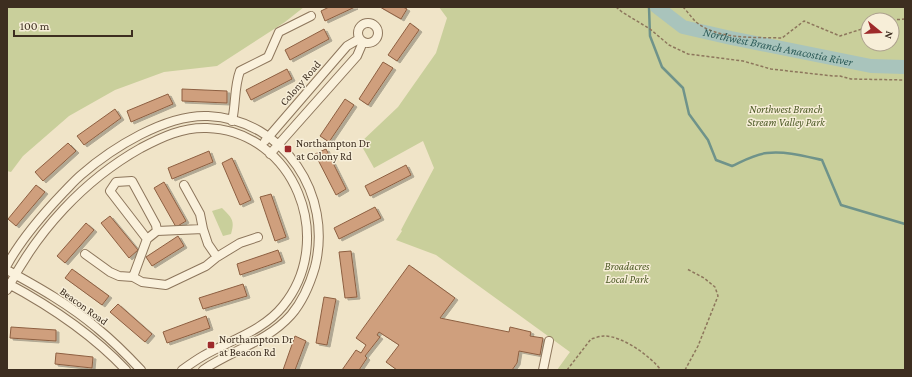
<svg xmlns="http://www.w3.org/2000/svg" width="912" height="377" viewBox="0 0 912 377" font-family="'Crimson Pro',serif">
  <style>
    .green { fill: #c9cf9b; fill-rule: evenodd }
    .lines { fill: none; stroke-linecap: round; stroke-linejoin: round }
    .stream { stroke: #6f938a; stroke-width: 2.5 }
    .river { stroke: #a9c4bc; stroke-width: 14 }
    .building { fill: #cf9f7d; stroke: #8d5f41; filter: url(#shadow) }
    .minor-casing { stroke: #8d765c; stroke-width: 10 }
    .path { stroke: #8d765c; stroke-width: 1.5; stroke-dasharray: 3 2; stroke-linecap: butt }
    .minor { stroke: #faf1dc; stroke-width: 8 }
    .poi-dot { fill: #9e2a2b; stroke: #f7eed8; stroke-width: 1.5 }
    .labels { text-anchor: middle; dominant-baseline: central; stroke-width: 3; stroke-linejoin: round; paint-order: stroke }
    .street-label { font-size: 11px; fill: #3d2e20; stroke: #f7eed8 }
    .park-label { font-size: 11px; font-style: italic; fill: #4d5a26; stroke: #f7eed8 }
    .poi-label { font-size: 11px; fill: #3d2e20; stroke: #f7eed8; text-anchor: start }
    .water-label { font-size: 12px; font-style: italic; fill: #2f5d5a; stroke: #f7eed8 }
  </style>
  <defs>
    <filter id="shadow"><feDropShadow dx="3" dy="2" stdDeviation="0" flood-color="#0004"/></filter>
  </defs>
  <rect width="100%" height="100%" fill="#f0e4c8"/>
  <!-- green -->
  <path class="green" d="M7 7H304L285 22 217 66 164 72 115 90 69 116 23 156 11 172 7 171Z
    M439 7H905V370H557L570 352 436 255 396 240 402 231 401 230 434 168 423 141 374 168 360 143 398 107 436 53 447 18ZM868 20H892V44H868Z
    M222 208C232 218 235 220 231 234L223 236 212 211Z"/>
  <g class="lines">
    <!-- stream -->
    <path class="stream" d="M649 7 650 36 662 67 683 88 689 114 708 140 716 160 732 166C743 161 755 154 767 153 786 151 804 156 822 160L841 205 905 224"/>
    <!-- river -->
    <path class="river" id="s1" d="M657 7 683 27 731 38 871 66 905 67"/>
  </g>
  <!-- building -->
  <path class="building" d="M329 7H355L325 21 321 11Z
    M380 7H403L407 9 401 19Z
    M410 23 419 30 397 61 388 55Z
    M324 29 329 39 290 60 285 50Z
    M383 62 393 68 368 105 359 99Z
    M287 69 292 79 251 100 246 90Z
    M182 89 227 91V103L182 101Z
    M168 94 173 104 131 122 127 111Z
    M345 99 354 105 329 142 320 136Z
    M115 109 121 118 84 145 77 136Z
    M68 143 76 151 43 181 35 172Z
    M326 149 346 189 336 195 315 154Z
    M209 151 213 162 172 179 168 168Z
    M232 158 251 200 240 205 222 163Z
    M406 165 411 175 370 196 365 186Z
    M164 182 186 221 176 227 154 188Z
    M36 185 45 192 16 226 8 219Z
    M271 194 286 237 275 241 260 197Z
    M375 207 381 218 339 239 334 228Z
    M110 216 138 250 129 258 101 223Z
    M86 223 94 230 65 263 57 256Z
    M178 236 184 246 152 266 146 257Z
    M278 250 282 261 240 275 237 264Z
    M351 251 357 297 345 298 339 252Z
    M409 265 455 298 440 318 509 332 510 327 531 332 530 336 543 338 540 355 519 351 517 363 512 370H397L386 362 399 345 379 332 377 335 380 337 365 356 367 358 359 370H342L356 350 361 353 366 345 356 338Z
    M72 269 109 296 102 305 65 278Z
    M243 284 247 296 203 309 199 298Z
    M324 297 336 299 327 345 316 343Z
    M118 304 152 334 145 342 110 312Z
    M206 316 210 328 167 343 163 332Z
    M11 327 56 330V341L10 338Z
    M295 336 306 341 295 370H283Z
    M56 353 93 357 92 368 55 364Z"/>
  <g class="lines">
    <!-- minor casing -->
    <g class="minor-casing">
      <path id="minor" d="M358 33a10 10 0 1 1 20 0a10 10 0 1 1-20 0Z
        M232 121C236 104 234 87 240 71L268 57 279 32 311 16
        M265 141 347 46 359 39
        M270 154 357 56 363 42
        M147 239 110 191 116 182 132 181 156 225 157 231
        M85 254 110 272 119 276 133 277 142 282 166 285 206 266 217 257 208 244 203 229 200 214 184 185
        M217 257 240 243 258 237
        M7 265C22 238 42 215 63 193 69 187 75 180 81 175 112 148 166 114 208 116 285 120 333 195 315 267 310 284 303 301 291 315 267 342 232 350 203 370
        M7 270C38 287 70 305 97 328 113 341 127 355 141 370
        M133 277 147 239 157 231 203 229
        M7 283C50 306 92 334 126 370
        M7 290C37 231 84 180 141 148 162 137 183 127 207 128 295 131 337 240 283 306 263 331 230 340 203 356 196 360 189 365 182 370
        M543 370 549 341"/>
    </g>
    <!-- path -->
    <path class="path" d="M616 7 622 12 650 29 669 45 688 54 743 61 771 69 833 76H840L851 79 905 80
      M683 7C687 11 691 17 695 21 716 40 755 37 782 38L804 21 840 36 868 27
      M892 20 905 19
      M567 370 591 339C595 338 600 336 604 336 623 336 650 356 661 370
      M685 370 698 346 718 296 715 287 704 278 687 269"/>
    <!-- minor -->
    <use href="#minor" class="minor"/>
  </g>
  <!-- markers -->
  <g class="poi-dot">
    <rect x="284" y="145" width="8" height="8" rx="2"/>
    <rect x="207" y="341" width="8" height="8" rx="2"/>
  </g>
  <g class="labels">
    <!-- street labels -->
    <g class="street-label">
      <text transform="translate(300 83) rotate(-49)">Colony Road</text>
      <text transform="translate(84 306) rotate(36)">Beacon Road</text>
    </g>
    <!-- park labels -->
    <g class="park-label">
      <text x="786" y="109">Northwest Branch<tspan x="786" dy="13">Stream Valley Park</tspan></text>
      <text x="627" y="266">Broadacres<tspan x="627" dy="13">Local Park</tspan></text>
    </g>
    <!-- poi labels -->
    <g class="poi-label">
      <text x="296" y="143">Northampton Dr<tspan x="296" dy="13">at Colony Rd</tspan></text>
      <text x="219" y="339">Northampton Dr<tspan x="219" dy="13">at Beacon Rd</tspan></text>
    </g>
    <!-- water labels -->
    <g class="water-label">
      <text stroke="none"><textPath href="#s1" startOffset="130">Northwest Branch Anacostia River</textPath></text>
    </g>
  </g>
  <!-- border -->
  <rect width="912" height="377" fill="none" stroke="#3d2e20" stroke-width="16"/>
  <!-- north arrow -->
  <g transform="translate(880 32) rotate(108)"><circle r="19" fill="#f7eed8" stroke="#ada18e"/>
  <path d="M0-3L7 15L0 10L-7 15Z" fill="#9e2a2b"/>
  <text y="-6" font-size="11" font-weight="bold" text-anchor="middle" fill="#3d2e20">N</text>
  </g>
  <!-- scale -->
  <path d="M14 30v6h118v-6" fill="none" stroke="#3d2e20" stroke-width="2"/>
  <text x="20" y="30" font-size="12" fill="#3d2e20" stroke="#f7eed8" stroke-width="3" paint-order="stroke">100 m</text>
</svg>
